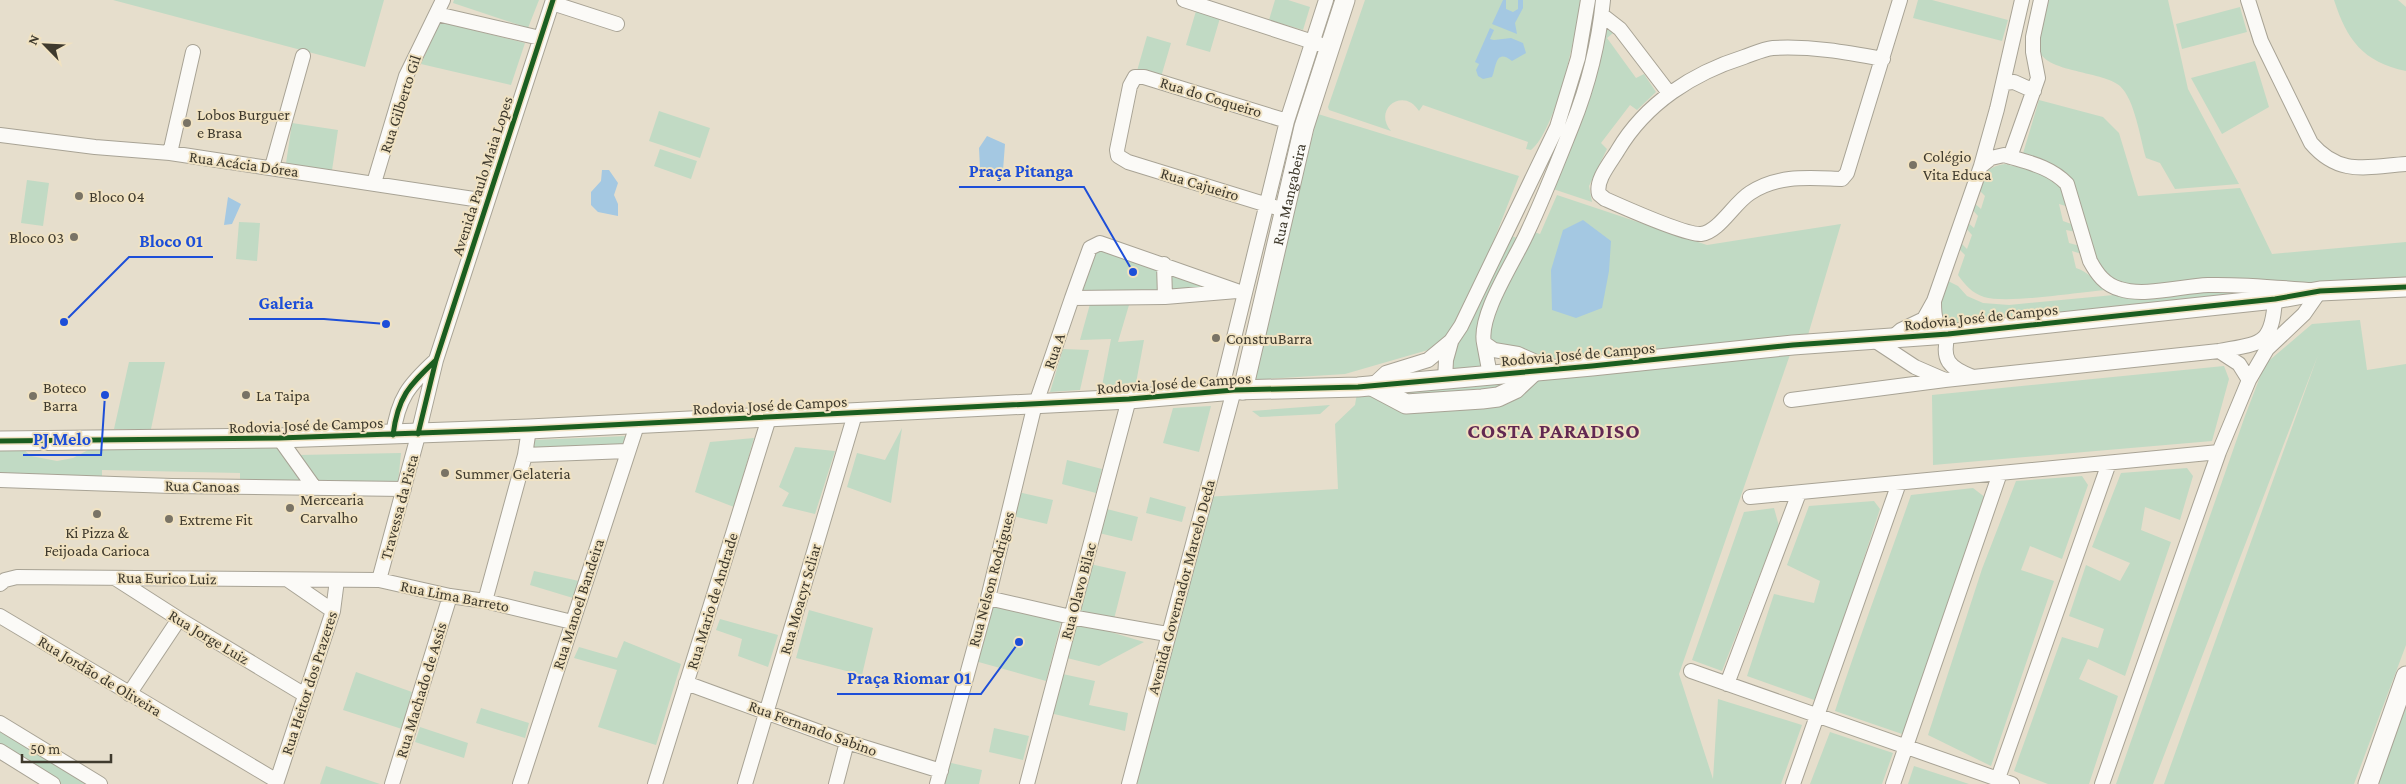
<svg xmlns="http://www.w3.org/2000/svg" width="2406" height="784" viewBox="0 0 2406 784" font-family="'Crimson Pro',serif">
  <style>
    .green { fill: #c1dac4; fill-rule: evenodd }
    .water { fill: #a4c8e2 }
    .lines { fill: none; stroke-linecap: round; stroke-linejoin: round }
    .street-casing { stroke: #a8a395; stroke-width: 16 }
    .secondary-casing { stroke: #a8a395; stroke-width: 21 }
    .street { stroke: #fbfaf7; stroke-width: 14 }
    .secondary { stroke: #fbfaf7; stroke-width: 19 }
    .cycleway-casing { stroke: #f0e2c2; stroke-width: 8 }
    .cycleway { stroke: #1b5e20; stroke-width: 5 }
    .poi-dot { fill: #797365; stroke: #f0e2c2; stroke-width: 2 }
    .labels { text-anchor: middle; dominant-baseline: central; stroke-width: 4; stroke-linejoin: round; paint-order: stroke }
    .street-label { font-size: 16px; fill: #3f3a2d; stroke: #f0e2c2 }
    .poi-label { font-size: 16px; fill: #3f3a2d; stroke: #f0e2c2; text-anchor: start }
    .district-label { font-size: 21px; font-weight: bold; letter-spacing: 1px; fill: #622852; stroke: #f0e2c2 }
    .leader { fill: none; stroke: #1d4ed8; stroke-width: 2 }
    .callout-dot { fill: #1d4ed8; stroke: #f0e2c2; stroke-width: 2 }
    .callout-label { font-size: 18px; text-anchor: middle; font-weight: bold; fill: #1d4ed8; stroke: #f0e2c2; stroke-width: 4; stroke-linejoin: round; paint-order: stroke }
  </style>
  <rect width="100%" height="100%" fill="#e6decc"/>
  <!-- green -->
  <path class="green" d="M113 0H384L365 67Z
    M454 0H539L528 28 453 3Z
    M1275 0H1288L1310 7 1303 30 1269 20Z
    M1365 0H1580C1577 32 1556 131 1531 150L1526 149 1528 142 1423 105 1419 111C1404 86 1372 109 1391 131L1329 110 1328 107Z
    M1918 0H1932L2008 20 2002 41 1913 18Z
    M2049 0H2168L2188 89 2239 184 2175 189 2160 163 2146 158C2140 138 2135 100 2120 86 2102 70 2038 73 2038 45 2038 31 2045 14 2049 0Z
    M2334 0H2398L2406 7V71C2363 62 2347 40 2334 0Z
    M2240 7 2247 32 2182 49 2176 24Z
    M1196 11 1220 18 1210 52 1186 45Z
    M440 22 525 43 511 85 421 64Z
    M1606 29H1609L1613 33 1607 38 1636 78 1644 74 1656 92 1637 110 1630 105 1601 143 1607 149 1589 186 1592 202 1553 189Z
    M1147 36 1171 43 1161 77 1137 71Z
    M2255 61 2269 107 2222 134 2191 78Z
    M2039 100 2103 117 2119 133 2138 196 2240 188 2272 254 2406 242V283L2276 289 1942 326 1936 302 1948 281 1958 286 1967 296 1983 303 2009 305 2135 293 2103 280 2067 184 2021 160Z
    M659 111 710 128 700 158 649 141Z
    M1318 114 1519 176 1492 245 1449 333 1428 350 1345 374 1251 380Z
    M292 123 338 130 331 177 285 170Z
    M660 149 697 161 691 179 654 166Z
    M2005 164C2038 173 2058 170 2069 207L2059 204 2063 221 2074 225 2076 232 2066 230 2069 243 2080 246 2082 254 2072 251 2076 268C2089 272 2095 282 2106 290 2078 292 2008 304 1984 297 1972 293 1965 285 1958 275L1965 255 1957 247 1959 241 1967 249 1972 235 1964 226 1966 221 1974 228 1978 216 1970 207 1972 201 1981 209 1985 196 1977 188C1982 173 1990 166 2005 164Z
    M27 180 49 183 43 226 21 223Z
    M1557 195 1707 245 1841 224 1805 345 1793 346 1679 674 1713 779 1718 699 1802 725 1781 784H1137L1172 616 1205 497 1338 489 1335 424 1355 405 1358 387 1445 380V368L1510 235 1521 240 1529 230 1540 234ZM1494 350 1552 369 1491 375Z
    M239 222 260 223 257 261 236 259Z
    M1095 244 1237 291 1072 298Z
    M1090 304 1129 305 1118 342 1144 340 1136 383 1102 386 1111 339 1080 340Z
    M2360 320 2367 370 2406 364V645L2354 784H2164L2318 355 2153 784H2116L2245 416 2265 364 2312 324Z
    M1063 349 1089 350 1080 390 1050 392Z
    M129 362H165L151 429H114Z
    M2224 366 2229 379 2212 441 1933 465 1932 395Z
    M1330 405 1320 414 1260 417 1252 411Z
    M1211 406 1199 452 1163 443 1173 408Z
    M902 428 891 503 847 487 857 453 885 460Z
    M627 436 624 446 530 449 533 440Z
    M279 438 314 487 240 486V473L102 470V483L0 478V441L15 442 31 456 57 461 73 458 105 441Z
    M754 438 734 507 695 492 710 442Z
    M795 447 835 451 815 514 782 506 789 493 779 487Z
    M401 453 398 483 316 480 298 455Z
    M1067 460 1102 469 1096 493 1062 484Z
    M2187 468 2193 476 2180 520 2145 507 2141 530 2171 542 2125 676 2088 659 2079 679 2118 696 2089 784H2048L2014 771 2062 637 2098 648 2104 629 2069 616 2086 565 2120 581 2130 563 2092 547 2121 473Z
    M2082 476 2088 485 2062 559 2030 546 2021 570 2054 581 1991 766 1928 735 1982 569 2016 481Z
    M1973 488 1986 498 1905 735 1835 711C1859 638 1886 567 1911 495Z
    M1018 492 1053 500 1047 524 1013 516Z
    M1150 497 1186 507 1182 522 1146 513Z
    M1874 501 1880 509 1817 701 1747 676 1774 594 1814 603 1820 581 1787 565 1809 506Z
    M1103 508 1138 517 1132 541 1099 533Z
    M1774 508 1779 526 1722 671 1692 660 1744 512Z
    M1090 564 1126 572 1114 619 1078 610Z
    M534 571 579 581 573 598 530 585Z
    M993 606 1061 622 1046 681 975 661Z
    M809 610 873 628 862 675 796 658Z
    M720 619 778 635 768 667 738 656 742 639 716 630Z
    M1074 621 1144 642 1099 666 1063 657Z
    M624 641 681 664 656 745 598 727 617 670 574 658 579 647 617 658Z
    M356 672 412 692 402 729 343 710Z
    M1058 673 1095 681 1089 705 1128 713 1125 731 1050 713Z
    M2406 694V784H2374Z
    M481 708 529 723 525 738 476 723Z
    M0 723 100 784H54L0 751Z
    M420 727 468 743 464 758 415 742Z
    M994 728 1029 736 1023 760 989 752Z
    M1830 732 1893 753 1882 784H1810Z
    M947 762 982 770 979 784H943Z
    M326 766 380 784H320Z
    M1914 766 1969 784H1908Z"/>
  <!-- water -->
  <path class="water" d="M1503 0H1506V9L1513 12 1518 9V0H1523V8L1515 23 1517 34 1492 24Z
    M1490 28 1494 30 1490 39 1494 40 1511 38 1523 43 1526 53 1512 61C1495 47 1496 69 1492 77L1483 79 1478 76 1476 70 1479 64 1475 62Z
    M987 136 1005 144 1003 170 980 168 979 148Z
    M602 170H609L618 183 614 195 618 204V216L598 212 591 205V192L601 181Z
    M228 197 241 204 232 224 224 225Z
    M1583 220 1611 241 1609 271 1602 308 1576 318 1552 310 1551 270 1563 230Z"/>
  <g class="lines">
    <!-- street casing -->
    <g class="street-casing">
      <path id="street" d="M1184 0 1319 44
        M2248 0 2261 41 2311 143C2339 176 2366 167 2406 164
        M552 3 617 24
        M437 14 540 38
        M1602 15 1620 29 1669 93
        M1883 59C1845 52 1812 46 1773 48 1763 49 1753 54 1744 57 1693 73 1646 103 1618 150 1611 162 1595 180 1599 194L1605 199C1623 207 1685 235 1701 234 1719 232 1734 203 1750 193 1779 174 1810 178 1842 179L1847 173 1900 0
        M2003 83 2014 82 2034 91
        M0 135 95 147 170 153 487 201
        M170 153 193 52
        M2010 157 2038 78 2033 52V37L2041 0
        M1981 166 1997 109 2022 0
        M272 167 303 56
        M374 183 406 76 443 0
        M1284 210 1128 162 1118 156 1117 150 1130 86 1135 77H1144L1287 121
        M1100 243 1237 291 1165 297 1072 298 1090 248Z
        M1164 264 1165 297
        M1934 302C1934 318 1935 324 1948 334 1941 360 1949 368 1973 377
        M1893 337 1901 330 1924 319 1934 301 1981 166 1991 158 2004 155C2026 162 2050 166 2067 184L2090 261C2097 274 2105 285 2120 289 2144 297 2182 286 2208 285 2245 284 2283 288 2320 291L2304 314 2267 349 2249 380 2219 452 2102 784
        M1874 340 1915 367 1945 380
        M1484 343 1490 375
        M2219 351 2239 364 2249 380
        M1552 369 1518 354 1494 350 1484 343C1478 314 1516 259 1528 231 1544 197 1558 161 1572 126 1588 86 1599 42 1603 0
        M1445 380 1446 360 1451 342
        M1372 386 1386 373 1428 360 1451 341 1461 326 1557 127 1578 58 1588 0
        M1221 391 1287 121 1326 0
        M1791 400 1945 380 2219 351C2261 343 2272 346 2275 299
        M393 435C398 398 409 385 435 361
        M279 438 314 487
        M525 455 627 451
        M0 480 172 486 404 489
        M1750 497 2219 452
        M115 578 179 619 305 695
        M288 580 333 611
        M379 580 416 443 436 360 553 0
        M0 584 5 580 17 577 379 580 450 596 485 601 572 622
        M988 598 1071 617 1167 634
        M485 601 525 455 529 429
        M0 616 277 781
        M1691 671 2012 784
        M686 683 847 742 941 771
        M1727 684 1799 493
        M129 694 179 619
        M0 723 100 784
        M0 751 53 784
        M276 784 333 611 337 580
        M392 784 450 596
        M520 784 637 425
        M655 784 769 418
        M745 784 855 414
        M836 784 847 742
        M937 784 988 598 1033 412 1072 298
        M1027 784 1129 399
        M1129 784 1234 390
        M1793 784 1899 483
        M1893 784 2000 473
        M1996 784 2109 463"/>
    </g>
    <!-- secondary casing -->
    <g class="secondary-casing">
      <g id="secondary">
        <path d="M1372 386 1406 404 1482 399 1498 397 1515 389 1533 372"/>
        <path id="s1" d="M1243 390 1304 127 1345 0"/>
        <path d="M0 441 279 438 529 429 1129 399 1234 390 1358 387 1592 366 1793 345 1948 334 2275 299 2320 291 2406 287"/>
        <path d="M2368 784 2406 676"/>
      </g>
    </g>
    <!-- street -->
    <use href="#street" class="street"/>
    <!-- secondary -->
    <use href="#secondary" class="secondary"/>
    <!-- cycleway casing -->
    <g class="cycleway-casing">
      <path id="cycleway" d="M418 434 436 360 553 0
        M393 435C398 396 409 386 436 360
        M0 441 279 438 529 429 1129 399 1234 390 1358 387 1592 366 1793 345 1948 334 2275 299 2320 291 2406 287"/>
    </g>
    <!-- cycleway -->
    <use href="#cycleway" class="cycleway"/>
  </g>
  <!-- markers -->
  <g class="poi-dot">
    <circle cx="187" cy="123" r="5"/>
    <circle cx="1913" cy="165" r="5"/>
    <circle cx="79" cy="196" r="5"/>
    <circle cx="74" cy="237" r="5"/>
    <circle cx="1216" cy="338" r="5"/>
    <circle cx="246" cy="395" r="5"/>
    <circle cx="33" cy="396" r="5"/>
    <circle cx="445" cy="473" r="5"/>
    <circle cx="290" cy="508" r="5"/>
    <circle cx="97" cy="514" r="5"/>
    <circle cx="169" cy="519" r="5"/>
  </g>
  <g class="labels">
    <!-- street labels -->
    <g class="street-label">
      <text transform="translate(1211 97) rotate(17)">Rua do Coqueiro</text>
      <text transform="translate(400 104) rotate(-72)">Rua Gilberto Gil</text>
      <text transform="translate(244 164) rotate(8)">Rua Acácia Dórea</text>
      <text transform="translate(482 176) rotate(-72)">Avenida Paulo Maia Lopes</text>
      <text transform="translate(1200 184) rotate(17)">Rua Cajueiro</text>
      <text stroke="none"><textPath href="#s1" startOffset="201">Rua Mangabeira</textPath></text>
      <text transform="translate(1981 317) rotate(-6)">Rodovia José de Campos</text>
      <text transform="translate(1054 351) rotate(-71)">Rua A</text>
      <text transform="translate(1578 354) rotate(-5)">Rodovia José de Campos</text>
      <text transform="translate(1174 383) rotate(-4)">Rodovia José de Campos</text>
      <text transform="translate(770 405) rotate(-3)">Rodovia José de Campos</text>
      <text transform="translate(306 425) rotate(-2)">Rodovia José de Campos</text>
      <text transform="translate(202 486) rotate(1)">Rua Canoas</text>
      <text transform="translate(399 507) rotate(-75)">Travessa da Pista</text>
      <text transform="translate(167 578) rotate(1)">Rua Eurico Luiz</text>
      <text transform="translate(991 579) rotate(-75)">Rua Nelson Rodrigues</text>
      <text transform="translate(1181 587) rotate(-75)">Avenida Governador Marcelo Deda</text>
      <text transform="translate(1078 591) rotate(-75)">Rua Olavo Bilac</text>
      <text transform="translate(455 596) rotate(11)">Rua Lima Barreto</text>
      <text transform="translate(800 599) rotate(-74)">Rua Moacyr Scliar</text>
      <text transform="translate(712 601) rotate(-73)">Rua Mario de Andrade</text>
      <text transform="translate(578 604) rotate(-72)">Rua Manoel Bandeira</text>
      <text transform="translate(209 637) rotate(31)">Rua Jorge Luiz</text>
      <text transform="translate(100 676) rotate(31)">Rua Jordão de Oliveira</text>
      <text transform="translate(309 683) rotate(-72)">Rua Heitor dos Prazeres</text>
      <text transform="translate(421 690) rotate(-73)">Rua Machado de Assis</text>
      <text transform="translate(813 728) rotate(20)">Rua Fernando Sabino</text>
    </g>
    <!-- poi labels -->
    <g class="poi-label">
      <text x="197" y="114">Lobos Burguer<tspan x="197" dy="18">e Brasa</tspan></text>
      <text x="1923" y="156">Colégio<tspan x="1923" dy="18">Vita Educa</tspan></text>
      <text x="89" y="196">Bloco 04</text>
      <text x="64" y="237" text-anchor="end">Bloco 03</text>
      <text x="1226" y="338">ConstruBarra</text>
      <text x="43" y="387">Boteco<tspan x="43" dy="18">Barra</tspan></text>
      <text x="256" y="395">La Taipa</text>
      <text x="455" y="473">Summer Gelateria</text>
      <text x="300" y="499">Mercearia<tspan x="300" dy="18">Carvalho</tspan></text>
      <text x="179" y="519">Extreme Fit</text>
      <text x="97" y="532" text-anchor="middle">Ki Pizza &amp;<tspan x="97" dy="18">Feijoada Carioca</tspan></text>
    </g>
    <!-- district labels -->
    <g class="district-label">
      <text x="1554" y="431">COSTA PARADISO</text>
    </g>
  </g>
  <!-- callouts -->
  <path class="leader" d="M1133 272L1084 187H959M64 322L129 257H213M386 324L324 319H249M105 395L101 455H23M1019 642L981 694H837"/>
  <g class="callout-dot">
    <circle cx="1133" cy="272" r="5"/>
    <circle cx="64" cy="322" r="5"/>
    <circle cx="386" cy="324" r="5"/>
    <circle cx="105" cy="395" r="5"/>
    <circle cx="1019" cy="642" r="5"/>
  </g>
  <g class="callout-label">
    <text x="1021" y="177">Praça Pitanga</text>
    <text x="171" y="247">Bloco 01</text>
    <text x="286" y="309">Galeria</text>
    <text x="62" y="445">PJ Melo</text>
    <text x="909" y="684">Praça Riomar 01</text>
  </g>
  <!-- north arrow -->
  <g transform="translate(45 45) rotate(294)" stroke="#f0e2c2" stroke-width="4" paint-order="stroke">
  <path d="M0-4L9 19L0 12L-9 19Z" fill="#3f3a2d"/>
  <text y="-8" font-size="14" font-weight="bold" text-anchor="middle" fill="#3f3a2d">N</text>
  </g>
  <!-- scale -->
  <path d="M22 754v8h89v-8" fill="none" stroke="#3f3a2d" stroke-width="2.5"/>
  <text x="30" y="754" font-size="15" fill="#3f3a2d" stroke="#f0e2c2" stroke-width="4" paint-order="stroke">50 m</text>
</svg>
